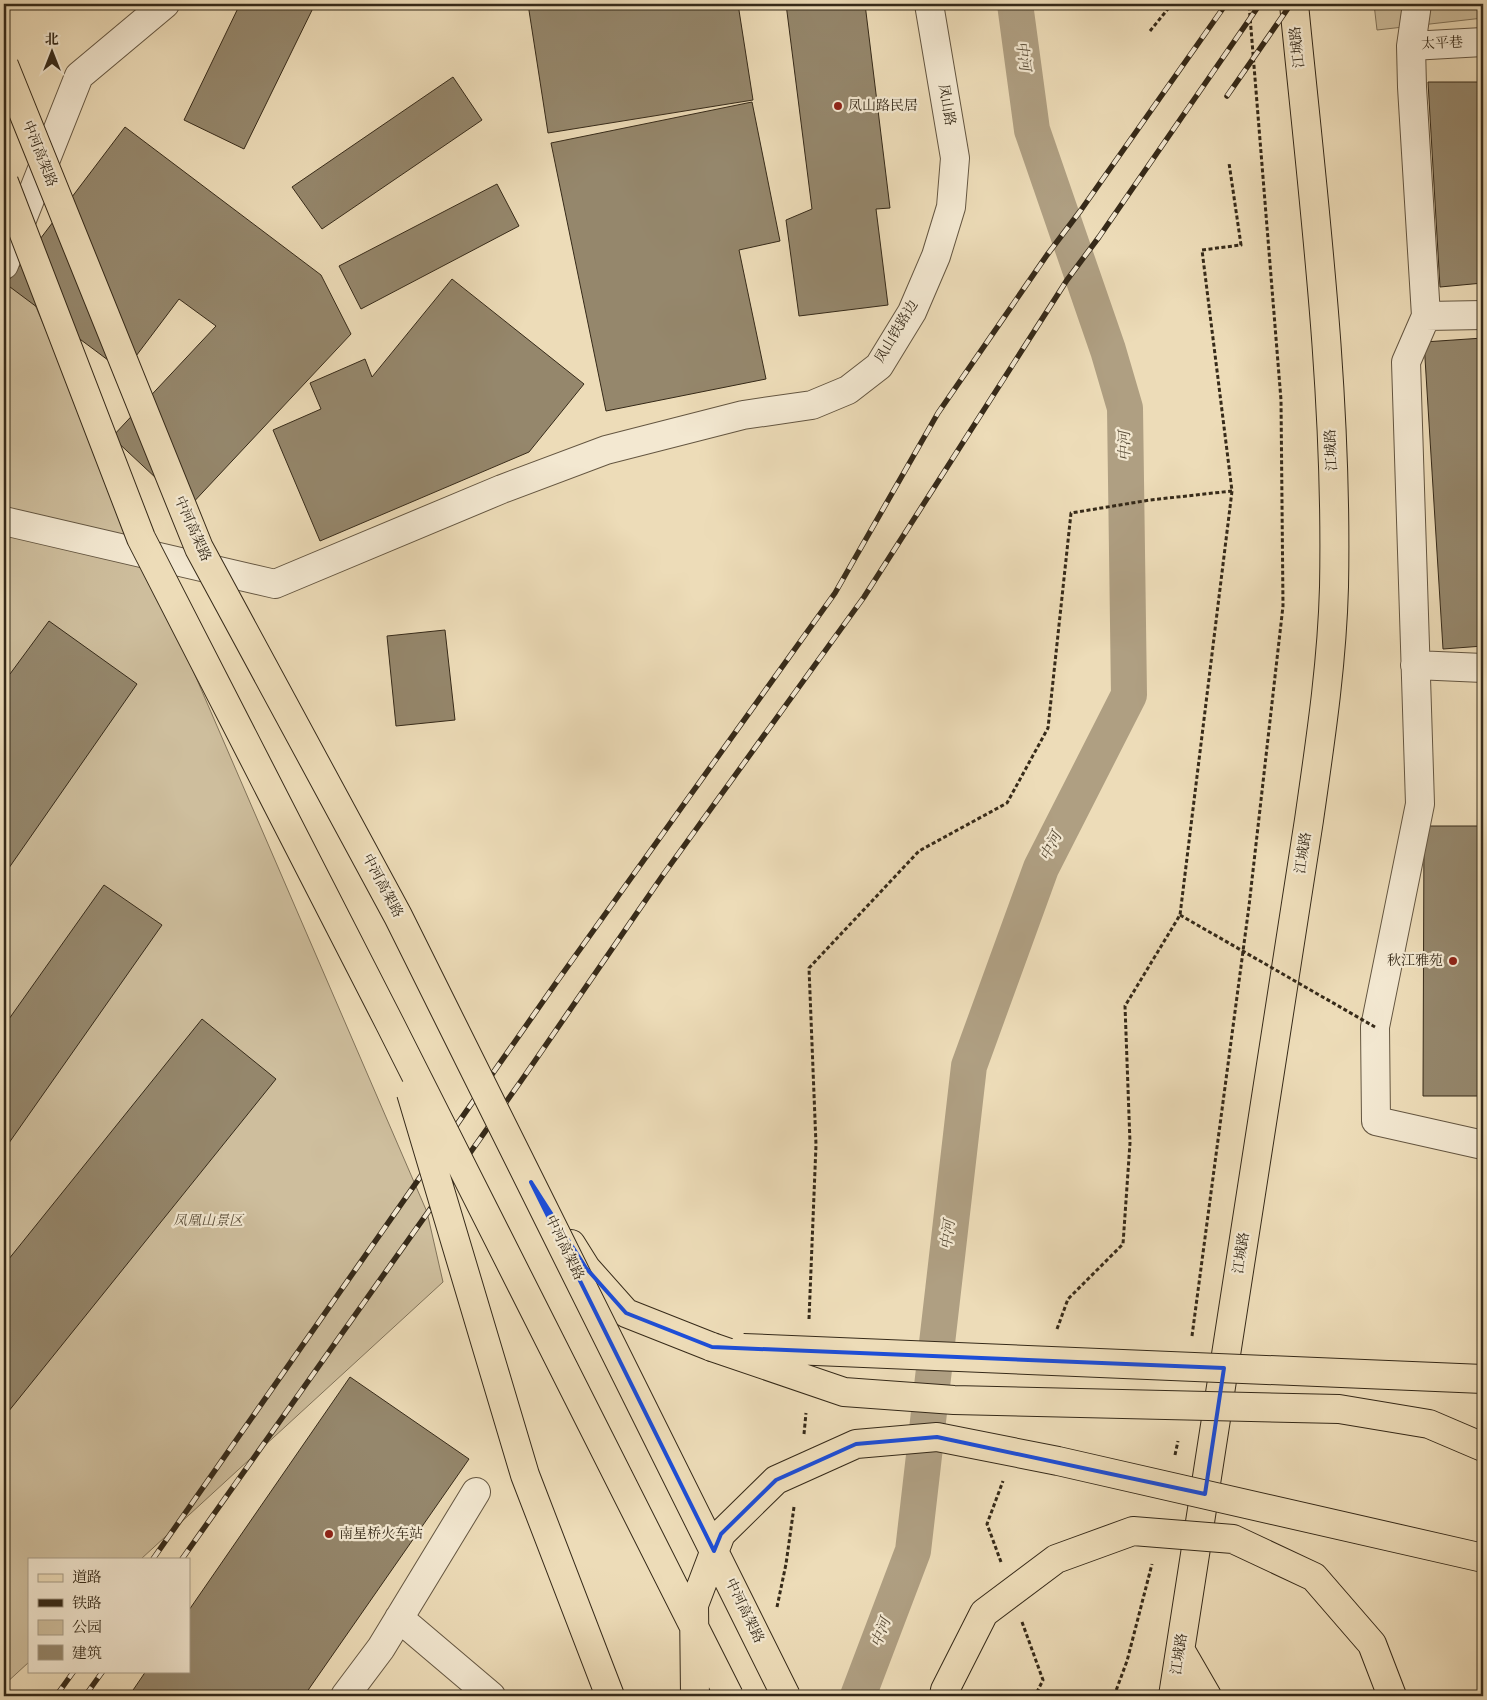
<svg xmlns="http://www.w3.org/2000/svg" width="1487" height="1700" viewBox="0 0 1487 1700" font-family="Vollkorn,'Noto Serif SC',serif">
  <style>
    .green { fill: #cebe9d; stroke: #82745b }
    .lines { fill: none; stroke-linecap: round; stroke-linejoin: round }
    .canal { stroke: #af9f82; stroke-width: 36 }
    .building { fill: #95876c; stroke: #362a19 }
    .minor-casing { stroke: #645641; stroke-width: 30 }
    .major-casing { stroke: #362a19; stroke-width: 30 }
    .highway-casing { stroke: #362a19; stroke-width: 30 }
    .path { stroke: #362a19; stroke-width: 3; stroke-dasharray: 4 2.5; stroke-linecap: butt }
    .minor { stroke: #f3e8d1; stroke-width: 28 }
    .major { stroke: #eddcb8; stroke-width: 28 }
    .highway { stroke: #eddcb8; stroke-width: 28 }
    .rail-casing { stroke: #362a19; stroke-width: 5.5 }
    .rail { stroke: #f3e8d1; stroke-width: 4; stroke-dasharray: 11; stroke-linecap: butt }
    .highway-bridge-casing { stroke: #362a19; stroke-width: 30; stroke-linecap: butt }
    .path-bridge { stroke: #362a19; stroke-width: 3; stroke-dasharray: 4 2.5; stroke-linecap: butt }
    .highway-bridge { stroke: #eddcb8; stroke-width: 28 }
    .marked { fill: none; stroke: #1d4ed8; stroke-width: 4; stroke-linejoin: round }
    .poi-dot { fill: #8f2418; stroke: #f3e8d1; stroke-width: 2 }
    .labels { text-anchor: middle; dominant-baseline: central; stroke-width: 4.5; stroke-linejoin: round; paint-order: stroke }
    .street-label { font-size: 14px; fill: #362a19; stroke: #f3e8d1 }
    .poi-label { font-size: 14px; fill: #362a19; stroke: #f3e8d1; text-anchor: start }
    .park-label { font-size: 14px; font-style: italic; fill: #5c4f3a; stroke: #f3e8d1 }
    .water-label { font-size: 15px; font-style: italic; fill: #5a4d38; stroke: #f3e8d1 }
  </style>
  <rect width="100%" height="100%" fill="#eddcb8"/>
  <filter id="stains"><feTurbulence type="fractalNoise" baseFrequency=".004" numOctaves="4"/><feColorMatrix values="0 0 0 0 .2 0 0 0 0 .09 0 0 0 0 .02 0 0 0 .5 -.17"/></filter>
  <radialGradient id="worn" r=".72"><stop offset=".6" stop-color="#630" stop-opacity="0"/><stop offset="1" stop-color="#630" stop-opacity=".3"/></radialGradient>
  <!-- green -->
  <path class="green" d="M1374 4H1483V18L1377 30Z
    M4 233 427 1212 443 1282 141 1559H29V1662L4 1685Z"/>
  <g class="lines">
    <!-- canal -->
    <path class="canal" d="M858 1696 913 1551 969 1066 1041 868 1129 695 1125 408 1108 350 1032 130 1015 4"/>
  </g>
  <!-- building -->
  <path class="building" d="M240 4H315L244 149 184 120Z
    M528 4H738L753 100 548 133Z
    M786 4H865L890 208 876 209 888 305 799 316 786 220 812 209Z
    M453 77 482 120 322 229 292 187Z
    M1428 82H1483V283L1440 287Z
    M752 102 780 241 739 250 766 379 606 411 551 143Z
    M125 127 321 275 351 334 188 508 112 437 216 326 179 299 124 372 6 284Z
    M497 184 519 226 361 309 339 266Z
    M452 279 584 384 529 452 320 541 273 430 321 409 310 383 365 359 372 377Z
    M1483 338V646L1443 649 1424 342Z
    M49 621 137 684 4 875V669L10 674Z
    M445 630 455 720 396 726 387 636Z
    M1424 826H1483V1096H1423Z
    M104 885 162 925 4 1150V1026Z
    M202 1019 276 1079 4 1417V1265Z
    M350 1377 469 1459 304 1696H129L146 1671H189V1610Z"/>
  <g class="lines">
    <!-- minor casing -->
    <g class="minor-casing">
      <path id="minor" d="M1483 42 1411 46 1412 87 1426 316 1406 362 1420 804 1375 1027 1376 1121 1483 1145
        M1411 46 1417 4
        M4 265 79 76 165 4
        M1426 316 1483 315
        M4 521 275 584 502 489 606 450 743 415 812 405 848 390 879 366 912 312 936 256 951 207 955 158 929 4
        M1415 665 1483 668
        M399 1618 491 1696
        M345 1696 381 1648 476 1492"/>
    </g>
    <!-- major casing -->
    <g class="major-casing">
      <path id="major" d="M1181 1651 1207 1696
        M1173 1696 1309 820C1320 743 1332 665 1334 587 1338 392 1313 198 1294 4"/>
    </g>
    <!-- highway casing -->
    <g class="highway-casing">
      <path id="highway" d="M571 1244 586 1268 626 1313 712 1347"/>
    </g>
    <!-- path -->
    <path class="path" d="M1150 31 1172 4
      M809 1319 816 1145 809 968 919 851 1007 803 1048 728 1071 513 1150 500 1232 491
      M1057 1329 1068 1299 1123 1244 1130 1143 1125 1006 1180 915 1232 491 1202 250 1241 245 1229 163
      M1192 1336 1249 906 1283 606 1281 400 1249 4
      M804 1434 806 1413
      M1175 1455 1178 1441
      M1001 1562 987 1524 1003 1481
      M777 1607 786 1564 794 1507
      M1022 1622 1043 1680 1035 1696
      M1114 1696 1127 1661 1152 1564"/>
    <!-- minor -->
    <use href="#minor" class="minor"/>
    <!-- major -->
    <use href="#major" class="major"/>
    <!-- highway -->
    <use href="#highway" class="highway"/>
    <!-- rail casing -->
    <g class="rail-casing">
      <path id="rail" d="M1227 96 1291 4
        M153 1559 558 980 835 593 938 413 1047 255 1081 210 1226 4
        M182 1559 521 1081 663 875 864 597 1067 280 1099 237 1260 4
        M56 1696 74 1671
        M85 1696 103 1671"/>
    </g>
    <!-- rail -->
    <use href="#rail" class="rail"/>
    <!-- highway-bridge casing -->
    <g class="highway-bridge-casing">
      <path id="highway-bridge" d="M4 65 199 548 398 916 786 1696
        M4 182 141 538 390 1024 729 1696
        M411 1093 525 1475 610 1696
        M712 1347 844 1392 954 1400 1339 1409 1429 1424 1483 1447
        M743 1348 1483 1379
        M695 1696 694 1605 721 1534 776 1480 856 1444 937 1437 1058 1461 1483 1558
        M944 1696 945 1690 984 1613 1056 1559 1133 1531 1233 1539 1314 1577 1372 1644 1392 1696"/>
    </g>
    <!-- path-bridge -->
    <path class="path-bridge" d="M1180 915 1375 1027"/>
    <!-- highway-bridge -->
    <use href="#highway-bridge" class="highway-bridge"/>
  </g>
  <!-- marked area -->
  <path class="marked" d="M531 1182 586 1268 626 1313 712 1347 1224 1368 1205 1494 937 1437 856 1444 776 1480 721 1534 714 1551Z"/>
  <!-- markers -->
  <g class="poi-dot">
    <circle cx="838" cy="106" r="5"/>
    <circle cx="1453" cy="961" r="5"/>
    <circle cx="329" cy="1534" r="5"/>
  </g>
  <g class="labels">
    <!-- street labels -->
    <g class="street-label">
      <text transform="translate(1442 44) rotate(-3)">太平巷</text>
      <text transform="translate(1298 47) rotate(-96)">江城路</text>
      <text transform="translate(946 105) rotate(80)">凤山路</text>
      <text transform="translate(39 154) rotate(68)">中河高架路</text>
      <text transform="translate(897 332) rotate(-59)">凤山铁路边</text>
      <text transform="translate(1332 450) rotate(-93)">江城路</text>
      <text transform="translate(192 529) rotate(66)">中河高架路</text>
      <text transform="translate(1304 853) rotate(-81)">江城路</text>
      <text transform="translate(382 886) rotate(62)">中河高架路</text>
      <text transform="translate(564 1248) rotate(64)">中河高架路</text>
      <text transform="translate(1242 1253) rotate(-81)">江城路</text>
      <text transform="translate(744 1611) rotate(64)">中河高架路</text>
      <text transform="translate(1180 1654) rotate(-81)">江城路</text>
    </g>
    <!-- poi labels -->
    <g class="poi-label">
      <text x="848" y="106">凤山路民居</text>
      <text x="1443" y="961" text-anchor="end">秋江雅苑</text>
      <text x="339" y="1534">南星桥火车站</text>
    </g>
    <!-- park labels -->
    <g class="park-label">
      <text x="208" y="1221">凤凰山景区</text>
    </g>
    <!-- water labels -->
    <g class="water-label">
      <text transform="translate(1022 56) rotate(82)">中河</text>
      <text transform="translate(1126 446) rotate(-91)">中河</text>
      <text transform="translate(1052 847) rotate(-63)">中河</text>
      <text transform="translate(949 1235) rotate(-83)">中河</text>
      <text transform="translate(882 1633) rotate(-69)">中河</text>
    </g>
  </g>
  <!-- margin -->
  <rect width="1487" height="1700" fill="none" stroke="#eddcb8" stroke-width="20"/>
  <rect x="5" y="5" width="1477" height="1690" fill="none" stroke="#362a19" stroke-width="2.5"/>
  <rect x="10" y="10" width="1467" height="1680" fill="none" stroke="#362a19"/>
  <!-- legend -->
  <rect x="28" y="1558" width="162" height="115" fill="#f3e8d1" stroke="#a79c87"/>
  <rect x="38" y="1574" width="25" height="8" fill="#eddcb8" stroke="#a79c87"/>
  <text x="72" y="1582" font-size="15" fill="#362a19">道路</text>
  <rect x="38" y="1599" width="25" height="8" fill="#362a19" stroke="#a79c87"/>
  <text x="72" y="1608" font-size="15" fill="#362a19">铁路</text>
  <rect x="38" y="1620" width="25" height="15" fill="#cebe9d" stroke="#a79c87"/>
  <text x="72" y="1632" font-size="15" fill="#362a19">公园</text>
  <rect x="38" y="1645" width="25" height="15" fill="#95876c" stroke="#a79c87"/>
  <text x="72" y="1658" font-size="15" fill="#362a19">建筑</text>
  <!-- north arrow -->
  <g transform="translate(52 52)" stroke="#f3e8d1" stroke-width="4" paint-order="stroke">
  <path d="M0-4L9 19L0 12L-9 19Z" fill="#362a19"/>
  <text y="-8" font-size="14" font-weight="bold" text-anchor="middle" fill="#362a19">北</text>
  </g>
  <rect width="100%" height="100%" filter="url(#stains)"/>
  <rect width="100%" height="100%" fill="url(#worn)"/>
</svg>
